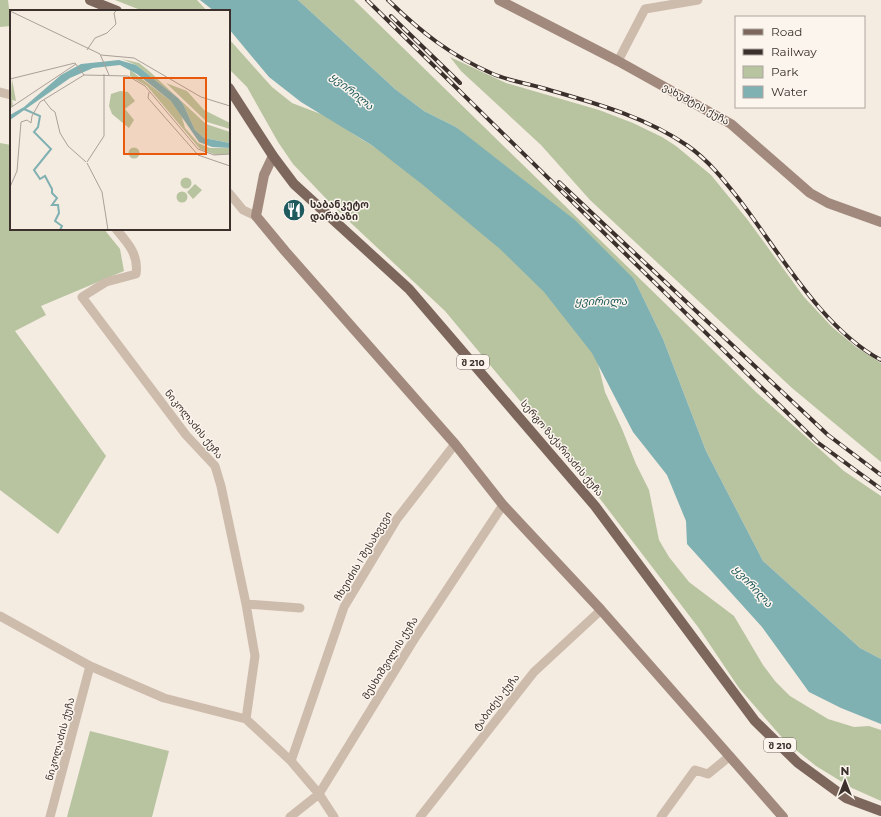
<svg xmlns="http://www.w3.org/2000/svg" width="881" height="817" viewBox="0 0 881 817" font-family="Montserrat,'Noto Sans Georgian',sans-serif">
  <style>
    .green { fill: #b8c4a0 }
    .water { fill: #7fb0b2 }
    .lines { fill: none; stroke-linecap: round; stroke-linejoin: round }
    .street { stroke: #cdbbac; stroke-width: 9 }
    .secondary { stroke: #a18a7d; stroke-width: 10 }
    .primary { stroke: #7d675c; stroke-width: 10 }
    .rail-casing { stroke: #3b302b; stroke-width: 4 }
    .rail { stroke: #fbf5ee; stroke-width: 2.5; stroke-dasharray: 8; stroke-linecap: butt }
    .labels { text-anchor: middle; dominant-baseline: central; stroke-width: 3; stroke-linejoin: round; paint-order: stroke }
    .shield { fill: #fbf5ee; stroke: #756b66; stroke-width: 1 }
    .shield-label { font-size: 9px; font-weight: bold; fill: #3b302b }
    .street-label { font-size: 10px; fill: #3b302b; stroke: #fbf5ee }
    .poi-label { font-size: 10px; font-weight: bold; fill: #3b302b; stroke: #fbf5ee; text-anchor: start }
    .water-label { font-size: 11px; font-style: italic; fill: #1f5a5e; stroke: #fbf5ee }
    .inset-river { fill: none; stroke: #7fb0b2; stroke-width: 2 }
    .inset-road { fill: none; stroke: #aaa098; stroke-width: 1 }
    .view { fill: #e8590c; fill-opacity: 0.15; stroke: #e8590c; stroke-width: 2 }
    .inset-edge { fill: none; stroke: #3b302b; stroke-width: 2 }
  </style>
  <rect width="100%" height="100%" fill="#f4ebe1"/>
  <!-- green -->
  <path class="green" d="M0 0H8L11 26 0 27Z
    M115 0H197L207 11H143Z
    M298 0H354L757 393 844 471 881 496V659L860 648 763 561 706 451 663 339 634 279 456 127 424 111 395 89Z
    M229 39 272 87 292 103 326 116 361 139 429 179 476 202 595 352 605 392 622 429 636 464 649 490 659 540 669 557 689 582 734 616 763 665 775 681 790 696 828 719 854 727 869 726 881 730V801L852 788 816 766 786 742 739 688 698 627 581 474 445 311 337 210 293 164 278 142 247 87 229 69Z
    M450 57 506 83 599 110 633 123 662 137 676 146 711 175 747 219 804 297 832 327 856 347 881 363V462L792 388 590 200 541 145 461 71Z
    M0 143 11 145V229H104L120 249 124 271 41 306 46 315 15 331 106 456 58 534 0 490Z
    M90 731 169 751 152 817H67Z"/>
  <!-- water -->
  <path class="water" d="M200 0H298L395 89 424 111 456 127 575 220 634 279 663 339 706 451 763 561 860 648 881 659V724L841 708 809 692 762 627 687 544 686 521 667 475 633 432 592 353 544 292 500 249 423 185 373 146 301 102 269 77 229 29V11H214Z"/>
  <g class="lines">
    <!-- street -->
    <path class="street" d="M618 61 645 9 698 0
      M0 92 11 95
      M229 193 243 210 256 216
      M116 229C128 243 139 255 136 274L106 282 82 297 186 435 215 466 221 486 246 604 255 656 246 719
      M246 604 300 608
      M0 616 90 666 164 698 246 719 291 761 319 794 334 817
      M291 761 344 607 397 519 455 444
      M50 817 90 666
      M290 817 319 794 415 638 503 505
      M420 817 534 672 601 610
      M661 817 695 770 708 774 730 756"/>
    <!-- secondary -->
    <path class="secondary" d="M499 0 618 61 731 124 810 193 828 203 881 222
      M273 156 264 175 256 216 285 251 455 444 503 505 601 610 783 817"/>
    <!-- primary -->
    <path class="primary" d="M90 0 117 11
      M229 88 273 156 294 184 409 289 595 506 755 721 798 763 846 798 881 811"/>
    <!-- rail casing -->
    <g class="rail-casing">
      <path id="rail" d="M367 0 817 442 881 489
        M388 0C422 33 450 55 493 74 507 80 524 83 539 87 590 102 643 115 688 146 708 160 723 179 738 198 779 251 821 328 881 360
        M391 16 460 83
        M559 182 828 435 881 475"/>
    </g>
    <!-- rail -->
    <use href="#rail" class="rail"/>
  </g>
  <!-- icons -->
  <defs>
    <g id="restaurant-disc" transform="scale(1.15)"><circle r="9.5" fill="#1f5a5e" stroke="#fbf5ee"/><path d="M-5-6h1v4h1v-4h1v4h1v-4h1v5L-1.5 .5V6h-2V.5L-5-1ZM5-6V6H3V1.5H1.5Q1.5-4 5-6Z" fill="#fff"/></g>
  </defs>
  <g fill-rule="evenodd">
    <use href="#restaurant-disc" x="294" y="210"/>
  </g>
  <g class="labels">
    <!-- shield labels -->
    <g class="shield">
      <rect x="457" y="355" width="32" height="14" rx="3"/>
      <rect x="764" y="738" width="32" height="14" rx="3"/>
    </g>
    <g class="shield-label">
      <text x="473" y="362">შ 210</text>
      <text x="780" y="745">შ 210</text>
    </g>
    <!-- street labels -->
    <g class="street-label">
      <text transform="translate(696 104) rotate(29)">ვახუშტის ქუჩა</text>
      <text transform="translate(194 424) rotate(51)">ნიკოლაძის ქუჩა</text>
      <text transform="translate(562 448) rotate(50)">სერგო ზაქარიაძის ქუჩა</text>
      <text transform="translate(363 556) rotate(-59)">ჩხეიძის I შესახვევი</text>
      <text transform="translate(390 658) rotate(-58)">მესხიშვილის ქუჩა</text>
      <text transform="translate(496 702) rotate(-52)">ტაბიძეს ქუჩა</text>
      <text transform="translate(60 739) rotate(-75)">ნიკოლაძის ქუჩა</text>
    </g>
    <!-- poi labels -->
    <g class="poi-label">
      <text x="310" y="204">საბანკეტო<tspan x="310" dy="12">დარბაზი</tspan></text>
    </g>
    <!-- water labels -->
    <g class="water-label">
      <text transform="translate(352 91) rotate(39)">ყვირილა</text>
      <text x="601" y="301">ყვირილა</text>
      <text transform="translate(753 586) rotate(47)">ყვირილა</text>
    </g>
  </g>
  <!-- overview -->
  <g transform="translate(10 10)">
    <rect width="220" height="220" fill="#f4ebe1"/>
    <path d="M112 49 129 53 139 61 196 114 220 122V133L194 128 185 120 173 94 168 88 126 55ZM120 60 169 97 175 118 188 133 200 138H220V144L206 145 190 139 137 76 120 66ZM2 69 6 91 2 90 3 96 0 97ZM156 73 177 81 194 100 220 113V119L197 112ZM110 81 118 82 125 91 115 99 124 110 119 118 102 104 99 96 101 84ZM118.5 143a5.5 5.5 0 1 1 11 0a5.5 5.5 0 1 1-11 0ZM170.5 173a5.5 5.5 0 1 1 11 0a5.5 5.5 0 1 1-11 0ZM185 174 192 180 183 189 177 182ZM166.5 187a5.5 5.5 0 1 1 11 0a5.5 5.5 0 1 1-11 0Z" fill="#b8c4a0"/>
    <path d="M109 50 126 55 168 88 173 94 185 120 194 128 220 133V138L202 137 189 132 161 91 127 64 110 55 83 58 60 68 0 110V105L14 97 51 65 71 54Z" fill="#7fb0b2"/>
    <path class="inset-river" d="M14 99 30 106 28 117 24 122 41 139 24 160 30 169 35 166 42 179V183L47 188 42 195H48L49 203 45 211 52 216 50 220"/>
    <path class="inset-road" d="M0 1 90 44 99 65M77 40 85 28 97 23 106 14 104 3 107 0M91 45 124 48 191 87 220 96M0 69 65 53 74 65 118 66 135 76 188 139 204 145 220 144M139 82 138 88 188 145 220 156M34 90 41 99 45 102 50 123 58 136 76 152M0 98 66 54M77 152 94 126V64M77 153 92 182 98 220M0 177 7 161 11 112 17 110 21 113 22 106 30 92 74 65"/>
    <path class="view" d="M114 68H196V144H114Z"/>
    <rect width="220" height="220" class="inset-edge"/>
  </g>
  <!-- legend -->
  <rect x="735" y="16" width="130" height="92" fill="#fbf5ee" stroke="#aea6a0"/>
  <rect x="743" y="29" width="20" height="6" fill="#7d675c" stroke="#aea6a0"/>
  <text x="771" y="36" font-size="12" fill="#3b302b">Road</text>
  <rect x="743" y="49" width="20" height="6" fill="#3b302b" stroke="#aea6a0"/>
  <text x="771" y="56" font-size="12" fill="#3b302b">Railway</text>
  <rect x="743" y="66" width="20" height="12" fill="#b8c4a0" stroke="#aea6a0"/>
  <text x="771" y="76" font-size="12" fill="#3b302b">Park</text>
  <rect x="743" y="86" width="20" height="12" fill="#7fb0b2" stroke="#aea6a0"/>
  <text x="771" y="96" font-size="12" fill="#3b302b">Water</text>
  <!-- north arrow -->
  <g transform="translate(845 781)" stroke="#fbf5ee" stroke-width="3" paint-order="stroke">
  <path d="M0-3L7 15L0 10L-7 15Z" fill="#3b302b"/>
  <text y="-6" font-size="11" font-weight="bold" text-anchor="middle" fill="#3b302b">N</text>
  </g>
</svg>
